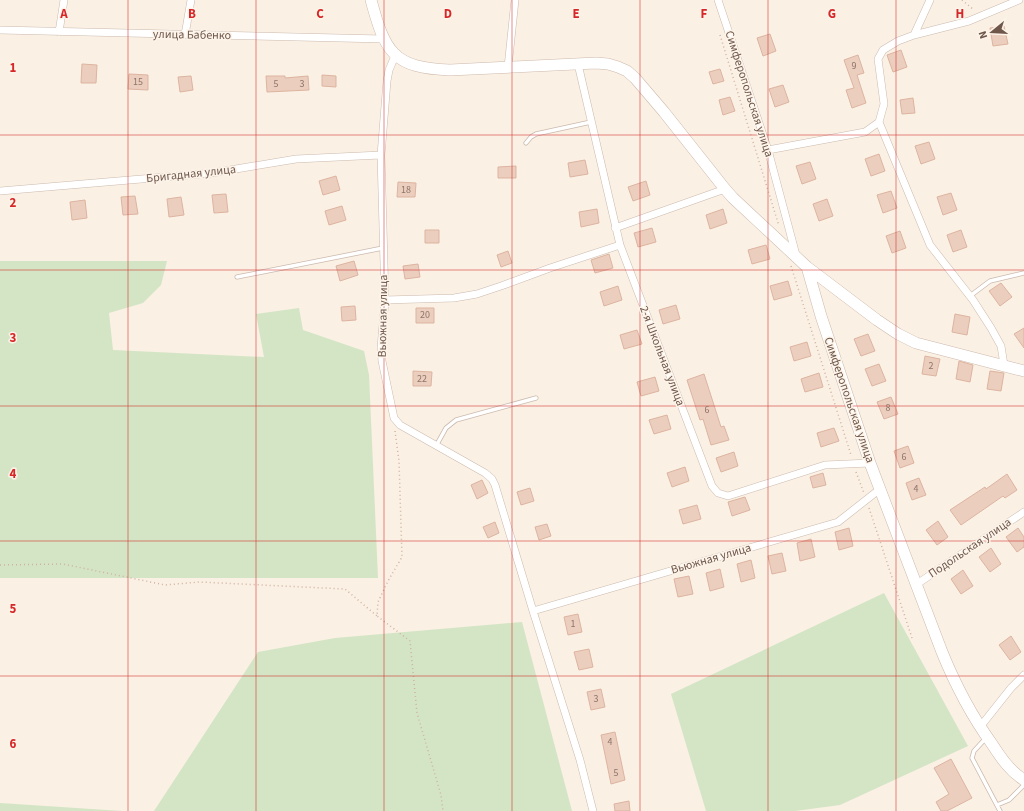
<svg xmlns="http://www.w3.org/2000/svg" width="1024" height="811" viewBox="0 0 1024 811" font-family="'Source Sans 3',sans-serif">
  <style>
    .green { fill: #d3e5c4 }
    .building { fill: #eccebe; stroke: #ddb4a0 }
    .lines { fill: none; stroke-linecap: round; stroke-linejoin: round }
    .lane-casing { stroke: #ccbaae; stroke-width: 5 }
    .street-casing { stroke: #ccbaae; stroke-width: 8 }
    .secondary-casing { stroke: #ceb9ac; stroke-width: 12 }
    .path { stroke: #d1b2a2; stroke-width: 1.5; stroke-dasharray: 1 3; stroke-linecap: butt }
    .lane { stroke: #fff; stroke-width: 3.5 }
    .street { stroke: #fff; stroke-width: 7 }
    .secondary { stroke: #fff; stroke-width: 11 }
    .grid { fill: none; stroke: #d62828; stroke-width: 1; stroke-opacity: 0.55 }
    .labels { text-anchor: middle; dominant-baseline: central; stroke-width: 3; stroke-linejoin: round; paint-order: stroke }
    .number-label { font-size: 10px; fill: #8e7568 }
    .street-label { font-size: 12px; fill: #6f574c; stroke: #fdf4e9 }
    .grid-label { font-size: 13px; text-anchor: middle; font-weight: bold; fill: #d62828; stroke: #fdf4e9; stroke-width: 3; stroke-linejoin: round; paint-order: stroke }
  </style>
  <rect width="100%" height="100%" fill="#faf0e4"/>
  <!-- green -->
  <path class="green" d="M0 261H167L161 285 143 303 109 313 113 350 264 357 256 314 299 308 303 330 364 351 369 375 378 578H0Z
    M884 593 968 746 840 805 795 811H706L671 694Z
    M522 622 572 811H154L258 652 335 638Z
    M0 803 122 811H0Z"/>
  <!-- building -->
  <path class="building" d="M1004 26 1008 44 993 46 990 28Z
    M770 34 776 51 763 56 757 38Z
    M901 50 907 67 893 72 887 55Z
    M858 55 864 73 857 75 866 103 852 108 846 90 854 88 844 60Z
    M82 64 97 65 96 83H81Z
    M720 69 724 81 713 84 709 72Z
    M129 74 148 75V90L128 89Z
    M322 75 336 76V87L322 86Z
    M191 76 193 90 180 92 178 77Z
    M266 76H285V78L308 76 309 90 267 92Z
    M783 85 789 102 775 107 769 89Z
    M730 97 735 111 723 115 719 100Z
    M913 98 915 113 902 114 900 100Z
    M929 142 935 159 921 164 915 146Z
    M879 154 885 171 871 176 865 159Z
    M585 160 588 174 570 177 568 163Z
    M810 162 816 179 802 184 796 166Z
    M516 166V178H498V167Z
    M336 176 340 190 323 195 319 181Z
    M646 181 650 195 633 201 628 187Z
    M398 182 416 183 415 197H397Z
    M891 191 897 208 883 213 877 195Z
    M951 193 957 210 943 215 937 197Z
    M226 194 228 212 214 213 212 195Z
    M135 196 138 214 123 215 121 197Z
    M181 197 184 215 169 217 167 199Z
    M827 199 833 216 819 221 813 204Z
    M85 200 87 218 72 220 70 202Z
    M342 206 346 220 329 225 325 211Z
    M597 209 599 223 581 227 579 212Z
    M723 209 727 223 710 229 706 215Z
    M652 228 656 242 638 247 634 233Z
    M425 230H439V243H425Z
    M961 230 967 247 953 252 947 235Z
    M900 231 906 248 892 253 886 236Z
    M766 245 770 259 752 264 748 250Z
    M508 251 512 263 501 267 497 255Z
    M609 254 613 268 595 273 591 260Z
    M354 261 358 275 340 281 336 266Z
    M418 264 420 277 405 279 403 266Z
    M788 281 792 295 774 300 770 286Z
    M1001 283 1012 297 1000 306 989 291Z
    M618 286 622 300 604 306 600 292Z
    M676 305 680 319 663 324 659 310Z
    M355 306 356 320 342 321 341 307Z
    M416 308H434V323H416Z
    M955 314 970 317 967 335 952 332Z
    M1024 328V348L1014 334Z
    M637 330 642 344 624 349 620 335Z
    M868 334 875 351 861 356 854 339Z
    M807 342 811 356 794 361 790 347Z
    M925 356 940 359 936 376 922 374Z
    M959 361 973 365 970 382 956 379Z
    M879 364 886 381 872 386 865 369Z
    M413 371 432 372 431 386H413Z
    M990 371 1004 373 1001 391 987 389Z
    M819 373 823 387 805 392 801 379Z
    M704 374 721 427 724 426 729 440 711 445 703 419 700 420 687 380Z
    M655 377 659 391 641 396 637 382Z
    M891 397 898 414 884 419 877 402Z
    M667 415 671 429 654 434 649 420Z
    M834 428 839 441 821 447 817 433Z
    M908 446 914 463 900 468 894 451Z
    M734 452 738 466 721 472 716 458Z
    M685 467 689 481 672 487 667 473Z
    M823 473 826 485 813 488 810 477Z
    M1007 474 1017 490 1005 498 1003 496 961 525 950 510 985 487 986 489Z
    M919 478 926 495 912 500 906 483Z
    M482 480 488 493 477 499 471 485Z
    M530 488 534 501 521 505 517 492Z
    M745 497 750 510 732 516 728 502Z
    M697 505 701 519 683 524 679 510Z
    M938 521 948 537 937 545 926 530Z
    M495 522 499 533 488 538 483 527Z
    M547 524 551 536 539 540 535 527Z
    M849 528 853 546 839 550 835 532Z
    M1018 528 1024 537V547L1017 552 1006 537Z
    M811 539 815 557 800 561 797 543Z
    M991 548 1001 564 990 572 979 557Z
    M782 553 786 571 772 574 768 556Z
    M751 560 755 578 741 582 737 564Z
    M720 569 724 587 710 591 706 573Z
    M963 570 973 586 961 594 951 579Z
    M689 576 693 594 678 597 674 579Z
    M578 614 582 632 568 635 564 617Z
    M1011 636 1021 652 1010 660 999 645Z
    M589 649 593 667 579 670 574 652Z
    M601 689 605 707 591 710 587 692Z
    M615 732 625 780 611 784 601 735Z
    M951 759 972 798 947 811H941L936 802 949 794 934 768Z
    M629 801 630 811H615L614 804Z"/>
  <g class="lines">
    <!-- lane casing -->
    <g class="lane-casing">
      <path id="lane" d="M526 143 531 137 536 134 591 122
        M237 277 383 248
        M970 296 990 281 1024 273
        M436 446 446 428 456 420 536 398
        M986 738 974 751 972 758 1000 811
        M997 805 1009 800 1024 785"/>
    </g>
    <!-- street casing -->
    <g class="street-casing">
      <path id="street" d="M718 0 768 150 796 255
        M930 0 914 35 898 41 883 50 878 59 884 104 879 122 930 245 973 300 991 328 1001 346 1004 365
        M0 30 383 39
        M59 32 64 0
        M185 35 191 0
        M914 35 969 21 1019 0
        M395 56 389 70 387 81 381 155 385 300 381 348 382 361 394 418 400 425 485 473 492 479 495 485 533 611
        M578 64 620 245 712 486 718 493 728 496 825 465 870 463
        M508 67 515 0
        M768 150 865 132 879 122
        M0 191 212 173 296 159 381 155
        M615 228 725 189
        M385 300 454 298 477 294 501 286 550 268 620 245
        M917 584 1024 512
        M980 727 1011 688 1024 675
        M593 811 580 760 533 611 838 522 880 489"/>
    </g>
    <!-- secondary casing -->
    <g class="secondary-casing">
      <path id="secondary" d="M371 0C385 52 393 68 450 70L596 63 608 64 618 67 627 71 635 78 664 112 725 189 733 198 807 267 877 320 898 334 916 343 1024 371
        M807 267 821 316 870 463 942 652C955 684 971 715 992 744 1001 758 1010 771 1024 780"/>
    </g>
    <!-- path -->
    <path class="path" d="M962 0 974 10
      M720 35 779 226
      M791 266 851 455
      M395 431 399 461 402 557 388 581 378 602 377 616 410 641 417 713 441 795 443 811
      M856 472 864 493
      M869 508 913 641
      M0 565 63 564 165 585 199 582 345 589 377 616"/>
    <!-- lane -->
    <use href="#lane" class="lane"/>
    <!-- street -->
    <use href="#street" class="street"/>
    <!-- secondary -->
    <use href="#secondary" class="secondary"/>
  </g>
  <!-- grid -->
  <path class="grid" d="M128 0V811M256 0V811M384 0V811M512 0V811M640 0V811M768 0V811M896 0V811M0 135H1024M0 270H1024M0 406H1024M0 541H1024M0 676H1024"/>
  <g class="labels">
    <!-- number labels -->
    <g class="number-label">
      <text x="854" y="66">9</text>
      <text x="138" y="82">15</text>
      <text x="276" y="84">5</text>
      <text x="302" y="84">3</text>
      <text x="406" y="190">18</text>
      <text x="425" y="315">20</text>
      <text x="931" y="366">2</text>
      <text x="422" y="379">22</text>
      <text x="888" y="408">8</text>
      <text x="707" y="410">6</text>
      <text x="904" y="457">6</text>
      <text x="916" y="489">4</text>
      <text x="573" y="624">1</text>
      <text x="596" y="699">3</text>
      <text x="610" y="742">4</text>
      <text x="616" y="773">5</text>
    </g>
    <!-- street labels -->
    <g class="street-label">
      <text transform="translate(192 35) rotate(1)">улица Бабенко</text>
      <text transform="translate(749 94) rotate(72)">Симферопольская улица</text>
      <text transform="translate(191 174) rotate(-6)">Бригадная улица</text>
      <text transform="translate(383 316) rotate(-89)">Вьюжная улица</text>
      <text transform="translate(662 356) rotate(69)">2-я Школьная улица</text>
      <text transform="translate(849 400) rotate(71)">Симферопольская улица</text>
      <text transform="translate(970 548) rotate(-34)">Подольская улица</text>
      <text transform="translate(711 559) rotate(-16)">Вьюжная улица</text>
    </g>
  </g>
  <g class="grid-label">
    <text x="64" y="18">A</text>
    <text x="192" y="18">B</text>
    <text x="320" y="18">C</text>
    <text x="448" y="18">D</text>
    <text x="576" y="18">E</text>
    <text x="704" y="18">F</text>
    <text x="832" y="18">G</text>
    <text x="960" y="18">H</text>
    <text x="13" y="72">1</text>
    <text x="13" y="207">2</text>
    <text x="13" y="342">3</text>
    <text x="13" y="478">4</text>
    <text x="13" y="613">5</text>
    <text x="13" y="748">6</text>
  </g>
  <!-- north arrow -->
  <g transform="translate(992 32) rotate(252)" stroke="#fdf4e9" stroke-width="3" paint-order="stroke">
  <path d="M0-3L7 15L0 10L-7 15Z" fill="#6f574c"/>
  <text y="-6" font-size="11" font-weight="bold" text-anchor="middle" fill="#6f574c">N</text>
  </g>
</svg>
